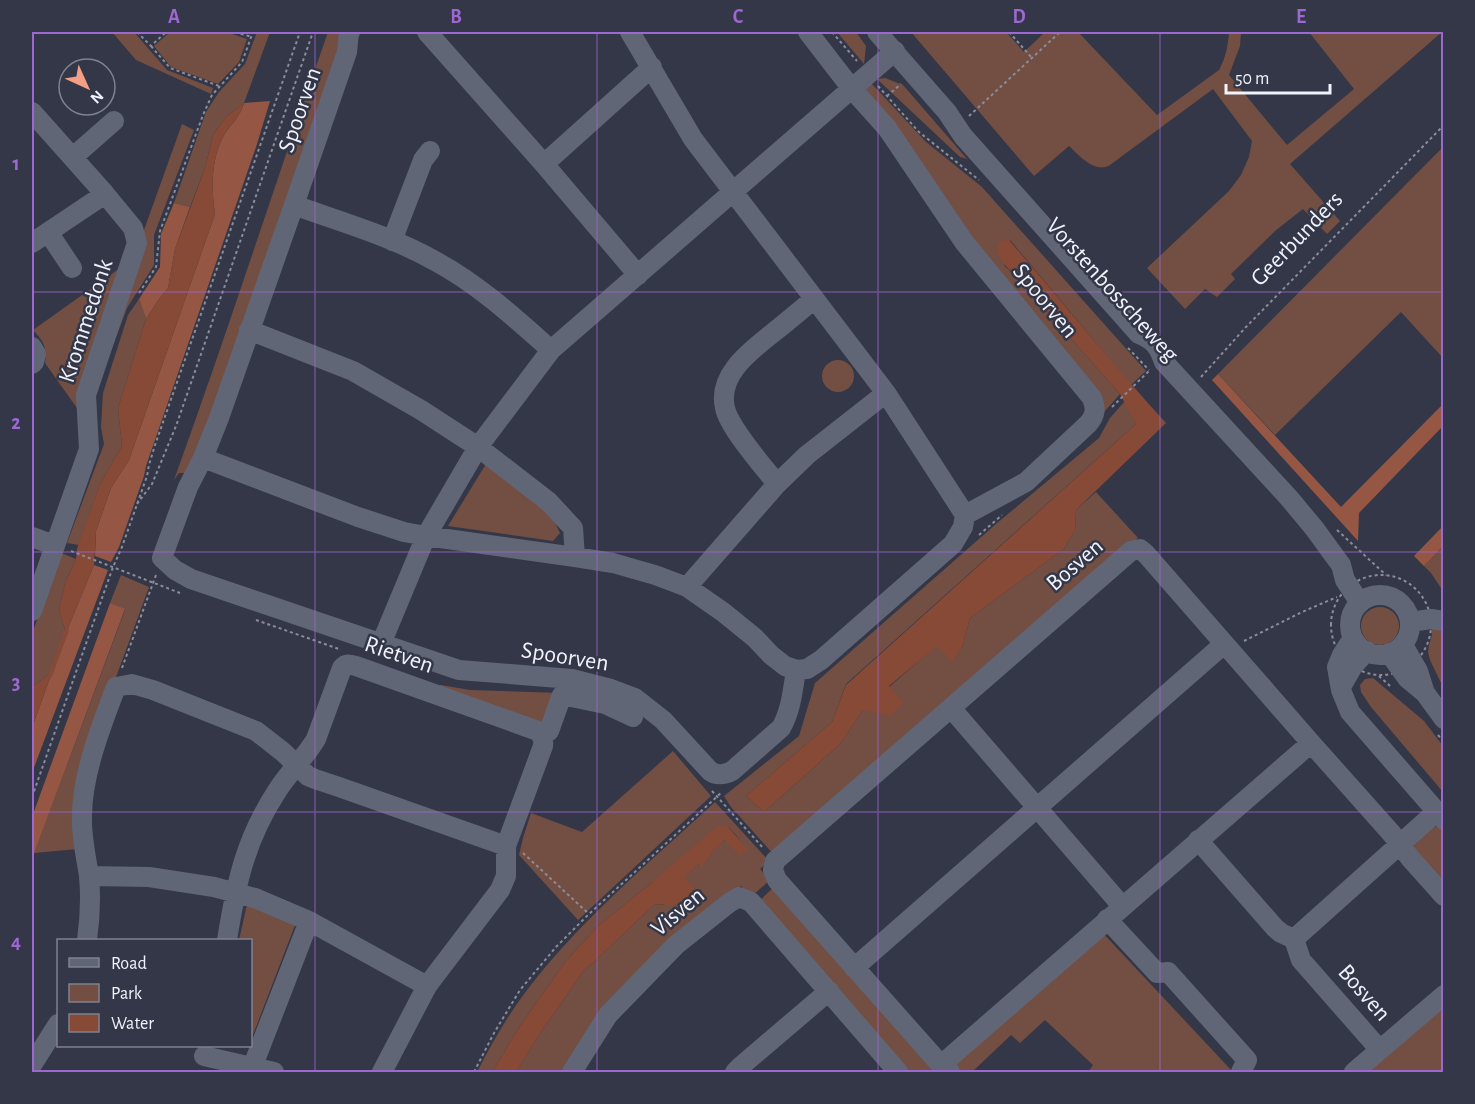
<svg xmlns="http://www.w3.org/2000/svg" width="1475" height="1104" viewBox="0 0 1475 1104" font-family="'Alegreya Sans',sans-serif">
  <style>
    .green { fill: #734f43 }
    .forest { fill: #955744 }
    .water { fill: #874a37 }
    .lines { fill: none; stroke-linecap: round; stroke-linejoin: round }
    .stream { stroke: #874a37; stroke-width: 4 }
    .path { stroke: #8a8d9a; stroke-width: 2; stroke-dasharray: 3 3; stroke-linecap: butt }
    .minor { stroke: #616677; stroke-width: 20 }
    .grid { fill: none; stroke: #9e68d2; stroke-width: 1.5; stroke-opacity: 0.55 }
    .labels { text-anchor: middle; dominant-baseline: central; stroke-width: 5; stroke-linejoin: round; paint-order: stroke }
    .street-label { font-size: 24px; fill: #f0f3fd; stroke: #333747 }
    .neatline { fill: none; stroke: #9e68d2; stroke-width: 2 }
    .grid-label { font-size: 20px; text-anchor: middle; font-weight: bold; fill: #9e68d2 }
  </style>
  <rect width="100%" height="100%" fill="#333747"/>
  <!-- green -->
  <path class="green" d="M112 32H134L167 70 213 88 211 94 136 60Z
    M170 32H226L247 39 239 62 218 84 171 67 154 46Z
    M257 32H270L244 103 225 118 213 135 205 168 190 207 174 203 206 112 219 92 245 64Z
    M328 32H344L194 467 185 473H179L174 480C228 331 276 181 328 32Z
    M837 32H856L866 46 864 64Z
    M911 32H1006L1024 52 1045 32H1078L1157 115 1219 70C1226 57 1228 46 1229 32H1241L1240 46 1229 75 1287 145 1354 89 1309 32H1442L1290 164 1340 221 1327 234 1303 209 1275 231 1231 274 1235 279 1217 297 1205 289 1185 309 1147 268 1229 191 1241 175 1249 157 1252 141 1213 89 1114 162C1111 164 1108 167 1105 167 1091 170 1078 154 1069 146L1034 176Z
    M885 78 903 85 967 159 960 157 877 79Z
    M871 83 926 142 982 187 1146 371 1131 385 1057 296 1010 240 1004 265 1022 283 1120 394 1104 412 1019 304 866 94V89Z
    M182 124 194 130 154 235V265L127 308 96 391 94 441 93 395 144 230Z
    M1443 147V358L1401 312 1275 435 1218 374Z
    M127 263 84 418 45 363C47 347 44 342 33 330Z
    M139 299 146 319 118 408 122 446 100 484 79 545 67 543 104 444 101 427 103 393 128 315Z
    M822 376a16 16 0 1 1 32 0a16 16 0 1 1-32 0Z
    M1125 401 1136 424 846 684 832 722 746 796 764 812 840 744 863 710 937 645 952 661 963 645 970 618 1064 549 1075 530 1076 510 1096 492 1138 538 987 668 775 856 731 807 724 796 799 736 815 683 996 524 1099 438 1110 418Z
    M489 459 550 512 560 533 553 541 448 526Z
    M1443 546V591L1431 573 1424 566Z
    M61 553 76 559 65 583 59 610 66 633 52 672 32 687V634Z
    M121 575 149 587 115 680 78 849 34 853 125 610 110 603Z
    M1361 626a19 19 0 1 1 38 0a19 19 0 1 1-38 0Z
    M1431 625 1443 626V687L1430 660 1428 652 1429 645 1432 635Z
    M1373 678 1424 721 1443 746V792L1371 707 1361 692 1360 685 1365 679Z
    M418 685H441L470 690 560 693 544 732Z
    M673 751 711 796 578 920 519 855 523 838 531 813 582 832Z
    M715 802 769 861 760 869 770 880 751 897 741 886 646 970 564 1072H516L537 1038 582 973 655 904C675 907 680 904 695 891L683 877 699 864 701 865 711 856 709 854 725 840 747 849 736 835 728 827 650 884 598 926 565 962 520 1026 492 1072H477C491 1045 506 1018 524 994 578 922 649 863 715 802Z
    M1441 826 1443 829V888L1412 850 1416 840 1431 827Z
    M775 886 942 1072H904L757 903Z
    M248 900 297 920 251 1040 250 940H239Z
    M1099 929 1233 1072H1088L1093 1065 1045 1020 1020 1043 1011 1035 972 1072C958 1072 959 1070 952 1059Z
    M1443 1001V1072H1362Z"/>
  <!-- forest -->
  <path class="forest" d="M270 101 257 144 146 466 144 476 119 547 111 562 95 556 96 531 111 488 129 460 215 214C211 189 211 158 224 135 228 128 234 123 238 116 241 112 242 108 244 103Z
    M174 203 190 207 175 249 168 288 159 299 146 319 139 299 160 267 161 234Z
    M1218 374 1341 507 1443 404V426L1359 513 1358 541 1212 380Z
    M1443 526V546L1424 566 1414 556Z
    M94 565 108 570 32 773V728L66 633Z
    M110 603 125 609 32 859V817Z"/>
  <!-- water -->
  <path class="water" d="M244 103C242 108 241 112 238 116 234 123 228 128 224 135 211 158 211 189 215 214L129 460 111 488 96 531 94 565 66 633 59 610 65 583 76 559 77 549 100 484 122 446 118 408 146 319 159 299 168 288 175 249 205 168 213 135 225 118Z
    M1009 240C1062 301 1112 364 1166 423L1076 510 1075 530 1064 549 970 618 963 645 952 662 937 646 889 686 904 703 890 716 863 710 840 744 764 812 746 796 832 722 846 685 1136 424 1120 394 1022 283 1004 264 996 250 1000 241Z
    M52 672 32 728V687Z
    M719 825 728 827 748 849 739 855 725 840 710 854 711 856 701 866 699 864 684 877 696 891C680 905 676 907 655 904L582 973 537 1038 516 1072H492L520 1026 565 962 598 926 650 884Z"/>
  <g class="lines">
    <!-- stream -->
    <path class="stream" d="M50 676 67 630"/>
    <!-- path -->
    <path class="path" d="M137 32 151 46 166 32
      M235 32 252 37
      M832 32 857 61
      M1009 32 1032 58
      M151 46 170 68 219 86
      M878 86 919 132 979 180
      M887 96 901 84
      M969 116 1060 32
      M139 293 156 267 160 231 203 115 212 95 242 62 253 32
      M1128 348 1149 370
      M1201 377 1246 327 1444 125
      M1112 407 1149 371
      M137 504 152 484 176 426 313 32
      M1337 530 1386 575
      M979 535 1002 515
      M71 551 180 593
      M1331 625a50 50 0 1 1 100 0a50 50 0 1 1-100 0Z
      M256 620 339 649
      M1244 641 1302 612 1337 597
      M122 668 156 575
      M1379 676 1390 686
      M1438 735 1444 742
      M712 791 764 849
      M32 797 113 567 122 547 147 476 149 465 155 445 300 32
      M523 853 589 914
      M474 1072 494 1033 520 990 556 947 589 914 722 792"/>
    <!-- minor -->
    <path class="minor" d="M350 32H349L347 52 294 205 219 418 203 458 188 487 162 558 175 570 191 579 459 670 572 679 611 689 635 698 663 720 710 771C717 776 724 775 732 771L781 728C791 711 793 689 796 670
      M427 32 544 164 638 275
      M808 32 852 89 887 128 964 242 1092 398C1096 408 1096 415 1088 424L1026 482 965 515
      M877 32 947 112 963 136 1139 334C1154 340 1159 347 1164 362L1289 498 1314 528 1341 565 1345 580 1360 603
      M32 112 105 194 133 228 137 243 86 395 89 449 32 611
      M73 157 114 121
      M544 164 652 67
      M294 205C341 222 391 236 435 261 478 284 515 318 551 350
      M48 232 72 268
      M392 241 423 160 430 151
      M32 243 105 194
      M249 330 353 371 421 410 478 447 549 502 573 528 575 557
      M32 347 36 354 34 362 32 364
      M203 458 358 517 404 532 426 536 575 557 613 563 655 575 687 587 723 612 755 638 771 655 785 666 796 670 807 669 821 660 953 544 963 527 965 515 886 393 693 139 630 32
      M777 484C764 467 729 428 725 408 717 374 752 350 774 332 788 321 801 310 814 299
      M32 537 54 545
      M687 587 777 484 807 455 886 393
      M1350 625a30 30 0 1 1 60 0a30 30 0 1 1-60 0Z
      M1410 622 1431 619 1444 621
      M1353 638 1342 655 1337 667 1341 690 1350 712 1444 820
      M381 644 426 536 478 447 551 350 895 51
      M1403 645 1418 671 1424 690
      M1389 653 1407 678 1425 693 1444 719
      M1341 687 1353 666 1367 651
      M951 708 1122 906
      M542 736 549 731 562 695 605 704 633 717
      M1198 840 1275 928 1281 933 1294 939 1301 960 1380 1050
      M89 876 149 877 214 887 255 898 309 921 427 986
      M1107 919 1157 973 1168 972 1247 1060 1241 1072
      M1294 939 1436 812
      M87 940C90 919 91 898 89 876 86 856 81 836 82 816 82 775 101 726 116 687L132 684 153 690 256 731 283 752 308 776 315 779 339 787 506 846
      M227 940C236 884 245 840 277 791 288 773 305 758 316 739L342 668C346 663 349 664 356 666L538 731C542 736 544 739 543 746L506 846V876L500 890 427 986 382 1072
      M854 968 1224 644
      M204 1056 274 1072
      M32 1065 58 1024
      M941 1065 1311 743
      M252 1068 309 921
      M572 1072 608 1015 676 945 729 903 739 897 751 902 898 1072
      M735 1072 741 1066 829 991
      M950 1072 941 1065 777 880 773 870 775 861 1131 551 1140 549 1146 554 1311 743 1392 834 1410 858 1444 896
      M1354 1072 1444 995"/>
  </g>
  <!-- grid -->
  <path class="grid" d="M315 32V1072M597 32V1072M878 32V1072M1160 32V1072M32 292H1444M32 552H1444M32 812H1444"/>
  <g class="labels">
    <!-- street labels -->
    <g class="street-label">
      <text transform="translate(300 110) rotate(-71)">Spoorven</text>
      <text transform="translate(1297 239) rotate(-46)">Geerbunders</text>
      <text transform="translate(1112 290) rotate(48)">Vorstenbosscheweg</text>
      <text transform="translate(1045 301) rotate(51)">Spoorven</text>
      <text transform="translate(86 321) rotate(-72)">Krommedonk</text>
      <text transform="translate(1075 565) rotate(-41)">Bosven</text>
      <text transform="translate(399 655) rotate(19)">Rietven</text>
      <text transform="translate(565 657) rotate(9)">Spoorven</text>
      <text transform="translate(678 912) rotate(-40)">Visven</text>
      <text transform="translate(1364 993) rotate(49)">Bosven</text>
    </g>
  </g>
  <!-- border -->
  <rect width="1475" height="1104" fill="none" stroke="#333747" stroke-width="66"/>
  <!-- legend -->
  <rect x="57" y="939" width="195" height="108" fill="#333747" stroke="#7f8290" stroke-width="1.5"/>
  <rect x="69" y="958" width="30" height="9" fill="#616677" stroke="#7f8290" stroke-width="1.5"/>
  <text x="111" y="969" font-size="18" fill="#f0f3fd">Road</text>
  <rect x="69" y="984" width="30" height="18" fill="#734f43" stroke="#7f8290" stroke-width="1.5"/>
  <text x="111" y="999" font-size="18" fill="#f0f3fd">Park</text>
  <rect x="69" y="1014" width="30" height="18" fill="#874a37" stroke="#7f8290" stroke-width="1.5"/>
  <text x="111" y="1029" font-size="18" fill="#f0f3fd">Water</text>
  <!-- north arrow -->
  <g transform="translate(87 87) rotate(135)"><circle r="28" fill="#333747" stroke="#7f8290" stroke-width="1.5"/>
  <path d="M0-4.5L10 22L0 15L-10 22Z" fill="#f39f84"/>
  <text y="-9" font-size="16" font-weight="bold" text-anchor="middle" fill="#f0f3fd">N</text>
  </g>
  <!-- scale -->
  <path d="M1226 84v9h104v-9" fill="none" stroke="#f0f3fd" stroke-width="3"/>
  <text x="1235" y="84" font-size="18" fill="#f0f3fd" stroke="#333747" stroke-width="4.5" paint-order="stroke">50 m</text>
  <rect x="33" y="33" width="1409" height="1038" class="neatline"/>
  <g class="grid-label">
    <text x="174" y="23">A</text>
    <text x="456" y="23">B</text>
    <text x="738" y="23">C</text>
    <text x="1019" y="23">D</text>
    <text x="1301" y="23">E</text>
    <text x="16" y="170">1</text>
    <text x="16" y="429">2</text>
    <text x="16" y="689">3</text>
    <text x="16" y="948">4</text>
  </g>
</svg>
